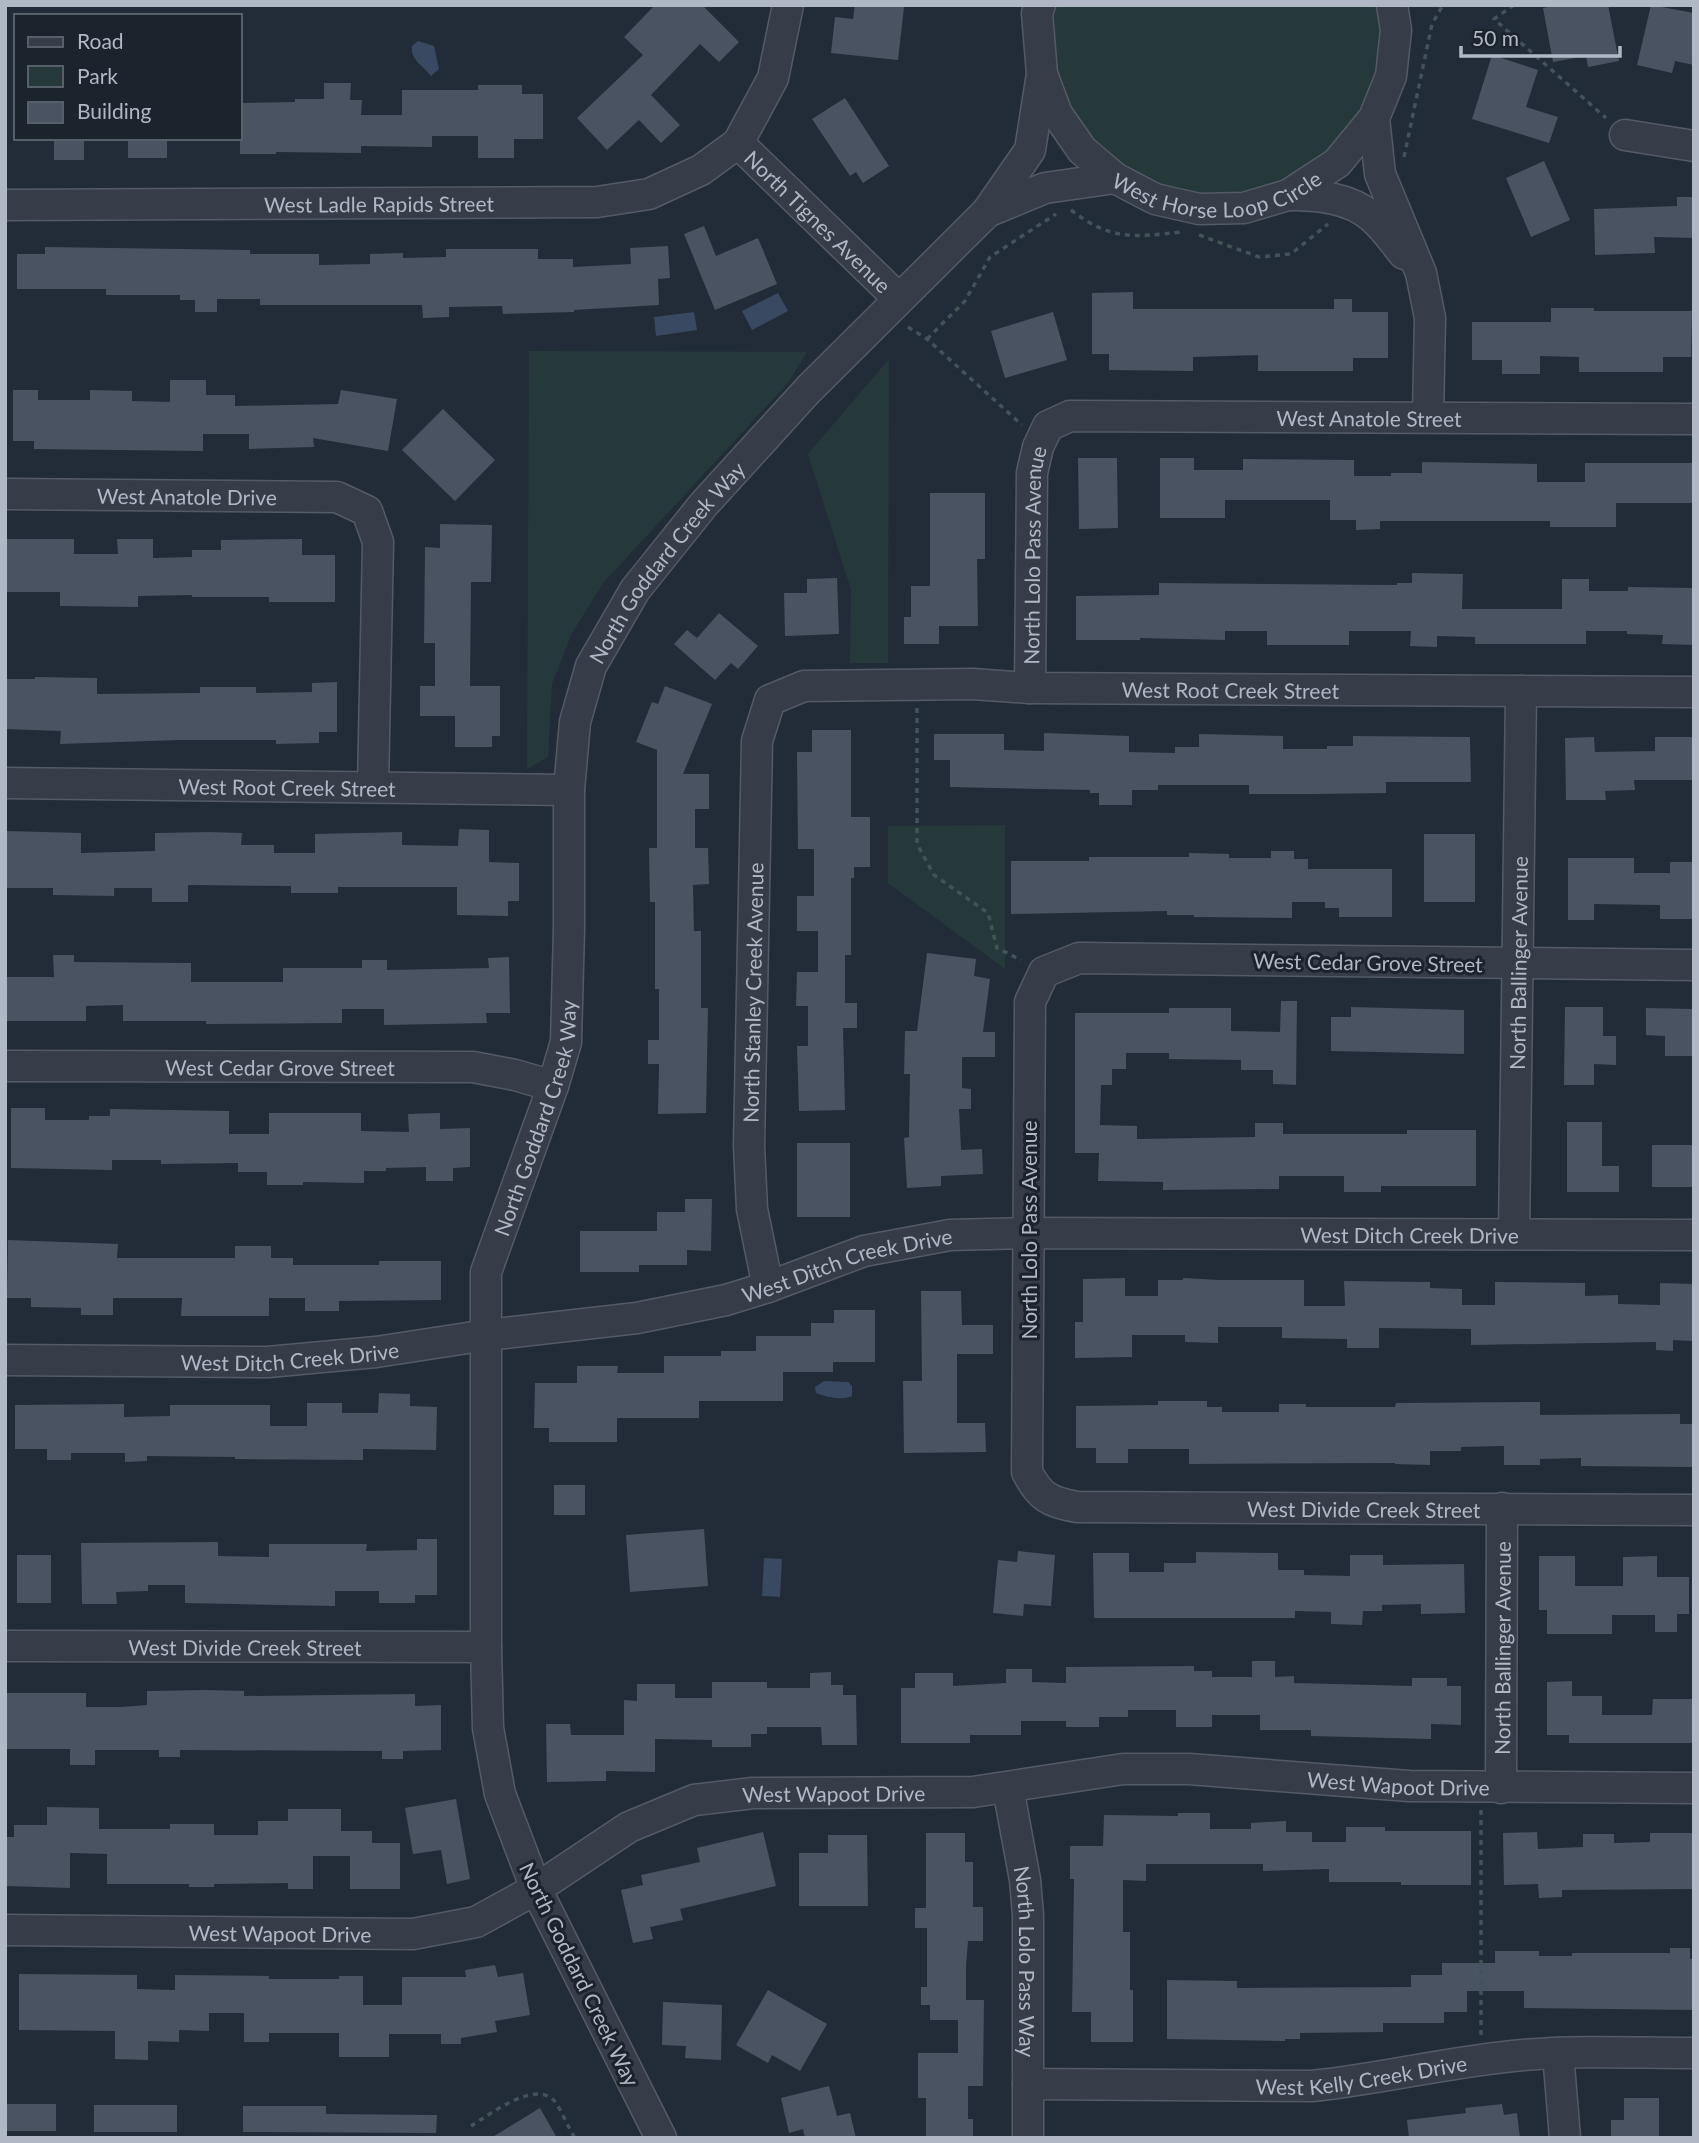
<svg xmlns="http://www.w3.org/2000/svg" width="1699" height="2143" viewBox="0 0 1699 2143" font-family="Lato,sans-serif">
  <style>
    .green { fill: #25393a }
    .water { fill: #394961 }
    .building { fill: #495362 }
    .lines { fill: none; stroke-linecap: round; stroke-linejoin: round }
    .minor-casing { stroke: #545b66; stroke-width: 33 }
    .path { stroke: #425457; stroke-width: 3.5; stroke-dasharray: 5 5; stroke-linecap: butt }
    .minor { stroke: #363d49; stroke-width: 30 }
    .labels { text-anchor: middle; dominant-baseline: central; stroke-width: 6; stroke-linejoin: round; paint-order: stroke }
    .street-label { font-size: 21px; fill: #b1b8c5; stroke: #1b232d }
  </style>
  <rect width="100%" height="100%" fill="#222c38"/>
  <!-- green -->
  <path class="green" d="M1049 5H1385L1390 30 1368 114 1329 157 1286 188 1190 200 1119 173 1076 129 1051 72Z
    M529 351 807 352 788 383 604 582 572 633 552 684 548 757 527 769Z
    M889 359 888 663H850L851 590 808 454Z
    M1005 825V969L888 883V826Z"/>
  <!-- water -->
  <path class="water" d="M418 41 434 46 439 69 431 76C424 66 410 60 412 46Z
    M778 293 788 311 752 330 742 311Z
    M694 312 697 330 656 336 654 317Z
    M824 1381 848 1382 852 1386V1396C842 1401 826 1397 816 1393L815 1387Z
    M764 1558 782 1559 780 1597 762 1596Z"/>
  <!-- building -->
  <path class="building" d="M655 5H702L739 42 719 62 700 44 651 95 680 125 661 143 639 120 607 150 577 118 643 55 624 37Z
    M855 5 904 7 898 60 831 53 835 17 853 19Z
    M1560 5H1608L1619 61 1588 67 1586 56 1553 62 1543 8Z
    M1651 5 1694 13V65L1675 61 1672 73 1637 65Z
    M1492 55 1538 70 1526 107 1558 117 1549 143 1472 119Z
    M324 83H351L350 100H362L361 115H402V90H478V85H522V94H543V139H514V158H478V136H432V147L361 146V153L276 152V154H240V103L295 102V99H324Z
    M845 98 889 166 863 183 856 172 850 176 812 119Z
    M54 138H84V160H54Z
    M128 138H167V158H128Z
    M1544 161 1570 220 1531 237 1506 178Z
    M1677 197H1694V238L1654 237 1655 253 1595 255 1594 209 1677 206Z
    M704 226 716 256 758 238 777 284 715 310 684 234Z
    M668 246 670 278 658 279 659 305 574 310V312L503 314 502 306 449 307V317L423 318 422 305H260V299H217V312H195V300H180V295H106V289H17V254H45V247L250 250V254H319V265L370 264V254L403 253V258L446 257V249H538V259H573V267L631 264 630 248Z
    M1133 292V309H1334V299H1352V312H1388V358H1353V371H1258V355L1193 357V371L1109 370V354H1092V293Z
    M1551 308H1594V311H1692L1691 357H1663V372H1579V357L1540 356V374H1502V360H1472V322H1551Z
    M1053 312 1067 360 1005 378 991 331Z
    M170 380H206V395H235V406L338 404 341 390 397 399 388 451 313 438 314 447 249 449V434H203V451L34 449V441H13V390H38V400H90V390L132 391V401L170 402Z
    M443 409 495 460 455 501 402 450Z
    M1078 458H1117L1118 528 1079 529Z
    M1160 458H1194V470H1243V459L1354 460V476H1391V473H1422V462L1537 464V482H1585V463H1693V503H1616V527H1550V521H1380V529L1356 530V520H1330V500H1225V518H1160Z
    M930 493H985V559H977L978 626H939V644H904V617H911V586H930Z
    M440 524 492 525 491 582H471L470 686H500V736H492V747H455V716H420V686H435V643H424L425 547 440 548Z
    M5 539H74V554H118L117 539H153V558L192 557V550H221V540L302 539V555H335V602H269V597H192V595L138 596V607L60 606V592H5Z
    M1412 573 1463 574 1462 609H1562V579H1589V591H1628V587L1694 588V645L1662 644 1663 635 1627 634V631H1586V644H1475V637L1437 636V647L1410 646 1411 631H1349V645H1267V631H1225V640L1140 638V640H1076V596L1159 595V583L1397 585V583H1412Z
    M837 578 839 634 785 636 784 593H807V579Z
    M719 613 758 646 738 669 731 663 715 680 674 644 687 630 697 638Z
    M35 677 97 678V694L200 693V687H256V693L312 692V683L337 682V732H319V743L276 744V740H179L60 744 61 731 5 729V679H35Z
    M665 686 712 704 683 774H709V809H695V848H708L709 884 693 885 694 931H701V1008H708L706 1113 658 1114 659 1064H648V1040H659V989H655V902H650L649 848H657V750L636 742 652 702 658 704Z
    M812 730H851V817H870V867H854V878H851V955H845V1003H857V1028H843L845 1110 799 1111 797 1046H808V1006H796L797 972H818V931H797V896H814V849H798L797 752H812Z
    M1044 733 1129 736V752L1175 753V747H1199V734L1283 736V749H1327V746H1353V736L1470 737 1471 782H1386V793L1316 794H1249V785H1158V790H1132V805H1099V793H1090V790L950 787V760H934V734H1004V750L1044 751Z
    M1594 737 1595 752 1655 751V737H1694V780H1634L1635 790 1605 791 1606 800H1566L1565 738Z
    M459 829 489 830V862L519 863V901H508V916L457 915V887H338V893H291V886L188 885V902H152V888H114V896L53 895V888H5V831L81 833V853L155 851V833L209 832 242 833 241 845H274V853H315V834L402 832V845L458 846Z
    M1424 834H1475V902H1424Z
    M1271 851H1294V859H1308V869H1392V917H1339V908H1325V902H1292V918L1194 917V915H1167V911L1011 914V861H1089V857H1189V853L1229 854V858H1271Z
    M1568 858H1634V873H1670V862H1694V919H1660V905L1594 904V920H1568Z
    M927 953 976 959 974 976 990 979 983 1032H995V1057H962V1088L971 1089V1109H959L961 1150 982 1149 983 1174 941 1176V1186L907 1188 904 1138 909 1137 910 1074H904L905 1031H917Z
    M53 955H74V962L191 963V982H283V968H362V960H387V970L489 968 488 958 509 957 510 1013H486L487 1023 384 1025V1009H342V1023L206 1024V1021H123V1005L86 1006V1021H5V977H54Z
    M1281 1001H1297L1296 1085 1273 1084V1070H1241V1060L1169 1059V1053H1126V1069H1112V1085H1101L1100 1125 1137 1126V1139L1255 1137V1123H1283V1134H1407V1130H1476V1186H1381V1192H1344V1176H1279V1189L1163 1190V1182L1098 1181 1099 1153H1075V1013H1169V1008H1231V1031L1280 1032Z
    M1351 1007 1464 1010V1054L1331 1051V1017H1351Z
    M1565 1007H1603V1036H1616V1065L1594 1064V1085H1564Z
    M1646 1008 1694 1009V1056H1665V1036L1646 1035Z
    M11 1108H45V1120H89V1116H110V1109L229 1111V1134H269V1113H361V1131L409 1132 408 1114 440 1113V1129L470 1128V1167L453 1168V1181H426V1167L386 1168V1171H364V1183L303 1182V1185H267V1172H238V1163L161 1164V1160H112V1170L11 1168Z
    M1567 1122H1602V1166H1619V1192H1567Z
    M797 1143H850V1217H797Z
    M1652 1145H1694V1187H1652Z
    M685 1199H712L711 1251 687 1250V1265H639V1272H580V1231H657V1212H685Z
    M8 1240 118 1244 117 1258H235V1246H271V1258H293V1265H379V1261H441V1300L339 1301V1311H305V1298H269V1316H181L182 1298H113V1315H81V1308L31 1307V1298H7Z
    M1125 1278V1296H1158V1280H1183V1278L1219 1280H1304V1306H1345L1344 1281 1430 1282V1288L1462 1289V1305H1495V1282L1585 1283V1296L1618 1295V1304L1660 1305V1283L1693 1284 1692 1341 1673 1340V1351L1656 1350V1342L1471 1345V1329L1379 1328V1348H1347V1339L1282 1338V1327H1218V1343L1185 1342V1335H1132V1357L1075 1358V1322H1083V1279Z
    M921 1291H961L962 1325H993V1354H957V1423H985L986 1452 904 1453 903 1381H922Z
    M834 1310H875V1362H833V1372H783V1401H699V1418H617V1442H549V1428H534L535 1383H577V1366H618L617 1373H664V1356H721V1351H756V1336H811V1323H834Z
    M379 1393 410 1394V1406L437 1407 436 1450 363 1449V1460L235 1459V1457L147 1456V1461L125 1462V1453H71V1460H47V1449H15V1405L124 1404V1417L170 1416V1405H270V1426H307V1403H342V1413H378Z
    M1158 1401H1207V1407H1222V1412H1279V1404H1306V1407H1395L1396 1403 1540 1402V1415L1680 1414V1424H1693V1467L1581 1466V1458L1540 1459V1465H1504V1446L1461 1447V1451H1430V1465L1395 1464V1463L1189 1464V1449H1128V1463H1096V1448H1076V1406L1158 1405Z
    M554 1485H585V1515H554Z
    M704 1529 708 1586 630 1592 626 1535Z
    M417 1539H437V1595H415V1603H379V1591H335V1606L185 1603V1585H148V1591L116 1592 117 1604H82L81 1543 218 1542V1556L269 1557V1544H367L366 1551 417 1550Z
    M1018 1551 1055 1555 1051 1606 1024 1604 1023 1616 993 1613 998 1560 1017 1562Z
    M1196 1552 1278 1553V1570H1304V1575L1350 1576V1555H1383V1565L1464 1564 1465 1613 1421 1614V1604L1382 1605V1611H1363L1362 1625 1331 1624V1612L1295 1611V1618H1094L1093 1553H1129V1572H1164V1563H1196Z
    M17 1555H51V1603H17Z
    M1539 1556H1575V1586H1623V1557L1657 1556V1577H1689V1614H1677V1632H1655V1615H1612V1634H1547V1610H1539Z
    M1252 1661H1275V1677L1294 1676V1683L1412 1686V1678H1447V1686H1461V1725L1431 1724V1739L1311 1736V1730H1260V1715H1212V1727H1176V1710H1128V1717H1099V1727H1066V1721H1021V1735H970V1743H901V1688H915V1673H953V1686L1006 1683V1669H1032V1682L1066 1683V1667L1194 1666V1671H1212V1677H1252Z
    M831 1672V1685H843V1695H856L857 1745H822L821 1727H767V1734H751V1747H712V1740L655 1739V1772L606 1771V1781L547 1782 546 1724H570L571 1735H624V1700L637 1701V1684H675V1698H712V1682H767V1688H810V1673Z
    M1572 1681V1696H1602V1715H1652L1653 1699H1694V1743H1569V1735H1547V1682Z
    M207 1690 244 1691V1696L415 1694V1706L441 1705V1750L403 1751V1759H382V1751L180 1750V1757H159V1750H95V1765H70V1749H5V1693H86V1707H121L147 1705V1691Z
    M456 1799 470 1879 447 1884 441 1850 413 1854 405 1808Z
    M47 1807 99 1808V1829H170V1824H214V1835H258V1821H288V1809H341V1831H372V1843H400V1889H350V1856H313V1889H288V1883L214 1884V1887H189V1884H107V1854L70 1853V1888L5 1886V1837H14V1825H47Z
    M1178 1813H1210V1829H1251V1823L1286 1821V1832H1312V1842H1346V1827H1385V1831H1471V1885H1401V1882H1329V1869L1263 1871V1864H1146V1881L1123 1880V1932H1130V1990H1133V2042H1091V2012H1072L1074 1879H1070V1846H1103L1104 1815 1178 1816Z
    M763 1832 776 1886 680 1909 683 1920 650 1927 653 1939 633 1943 621 1890 643 1885 641 1875 700 1862 697 1848Z
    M1537 1832 1538 1849 1583 1847V1834H1614V1843L1650 1842V1833H1694V1889L1562 1890V1897L1539 1898 1538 1884 1504 1885 1503 1833Z
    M926 1833H965V1862H973V1907H983V1941H968L966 1966V2000H984L983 2086H968V2119H973V2138H926V2098H918V2053H958V2020H930V2005H921V1987H927V1928H915V1908H926Z
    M828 1835H867L868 1906H799V1853H828Z
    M1670 1948H1690V1959H1694V2010L1524 2008V1991H1467V2012H1444V2023H1383V2032L1300 2033V2039H1285V2041L1167 2039V1980L1237 1981V1988L1411 1987V1975H1442V1963H1495V1951H1539V1956H1572V1953H1670Z
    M495 1965 498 1977 523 1973 530 2015 495 2021 497 2032 461 2038V2044H441V2034H389V2057H339V2033H269V2042H244V2013H209V2031L179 2030V2042L148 2041V2060L115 2059V2031L19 2030V1974L137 1975V1989L175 1990V1975L269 1976V1979H339V1976H363V2005H402V1977H466L465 1970Z
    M768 1990 827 2024 800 2071 772 2055 768 2063 736 2045Z
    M663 2002 722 2005 721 2060 685 2058 686 2046 662 2045Z
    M829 2086 837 2116 850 2113 856 2138H805L803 2129 789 2133 781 2098Z
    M1624 2098H1659V2138H1611V2120H1624Z
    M5 2104H56V2131H5Z
    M1502 2104 1504 2115 1517 2113 1520 2138H1409L1407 2120 1466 2113 1465 2108Z
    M94 2105H177V2132H94Z
    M243 2106H326V2114L437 2115 436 2133 243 2132Z
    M540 2108 557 2138H491Z"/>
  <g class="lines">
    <!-- minor casing -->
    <g class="minor-casing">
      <g id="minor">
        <path id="s1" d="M1040 5 1037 13 1042 74 1057 114 1082 150 1115 178 1155 199 1199 209 1244 208 1288 195 1337 163 1374 118 1391 76 1396 30 1392 5"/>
        <path d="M1374 118 1380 174 1421 273 1430 318 1428 416"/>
        <path d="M1625 135 1694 146"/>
        <path id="s2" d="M738 143 899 299"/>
        <path d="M1288 195C1316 195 1349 197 1372 217 1384 227 1394 242 1404 254"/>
        <path id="s3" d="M5 205 597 202 649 194 701 170 738 143 773 78 788 5"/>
        <path d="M987 212 1045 188 1115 178"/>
        <path id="s4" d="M5 494 337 497 367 511 378 542 373 787"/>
        <path id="s5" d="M1030 688 1032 473 1038 447 1048 426 1070 416 1694 419"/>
        <path id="s6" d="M5 783 569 790"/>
        <path id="s7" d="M1694 965 1079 958 1044 972 1030 1002 1027 1472C1040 1497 1049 1502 1077 1507L1694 1510"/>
        <path id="s8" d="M5 1066 473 1067 515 1075 553 1086"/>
        <path id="s9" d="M1514 1234 1521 691"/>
        <path id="s10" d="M768 1287 752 1209 749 1146 757 741 770 700 804 686 972 684 1030 688 1694 692"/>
        <path id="s11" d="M5 1360 268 1362 376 1352 487 1335 637 1318 726 1300 768 1287 864 1251 950 1235 1028 1233 1694 1235"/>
        <path id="s12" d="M5 1646 486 1647"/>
        <path id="s13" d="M1008 1788 1025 1880 1028 1915V2138"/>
        <path id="s14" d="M1501 1788 1502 1508"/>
        <path id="s15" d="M5 1930 413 1934 476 1922 536 1889 629 1827 694 1800 753 1793 973 1792 1123 1769H1189L1409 1786 1694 1788"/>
        <path d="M1558 2053 1565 2138"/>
        <path id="s16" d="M1028 2084 1312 2086C1382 2079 1452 2061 1523 2055 1579 2050 1637 2053 1694 2053"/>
        <path id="s17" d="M661 2138 536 1889 500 1794 488 1728 486 1647V1272L553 1086 566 1042 569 928V790L575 722 591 666 635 590 704 504 808 390 987 212 1030 150 1042 74"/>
      </g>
    </g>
    <!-- path -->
    <path class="path" d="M1514 5 1494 19 1606 118
      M1404 157 1432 24 1443 5
      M1071 210C1111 241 1134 237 1182 232
      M1199 235 1259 257 1291 254 1328 224
      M908 327 927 339 1022 425
      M927 339 965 301 990 257 1056 214
      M917 708V844L934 875 988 913 997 948 1021 960
      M1481 1810V2037
      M471 2126C489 2115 538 2077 556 2103 563 2114 568 2127 575 2138"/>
    <!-- minor -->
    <use href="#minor" class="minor"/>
  </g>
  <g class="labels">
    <!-- street labels -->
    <g class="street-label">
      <text stroke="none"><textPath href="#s1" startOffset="308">West Horse Loop Circle</textPath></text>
      <text stroke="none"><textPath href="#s3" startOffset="374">West Ladle Rapids Street</textPath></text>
      <text stroke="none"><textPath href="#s2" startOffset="112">North Tignes Avenue</textPath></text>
      <text stroke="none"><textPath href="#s5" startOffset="588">West Anatole Street</textPath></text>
      <text stroke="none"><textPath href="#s4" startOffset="182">West Anatole Drive</textPath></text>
      <text stroke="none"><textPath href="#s5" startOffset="133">North Lolo Pass Avenue</textPath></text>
      <text stroke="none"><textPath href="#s17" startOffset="1654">North Goddard Creek Way</textPath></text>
      <text stroke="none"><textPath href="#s10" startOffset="1054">West Root Creek Street</textPath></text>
      <text stroke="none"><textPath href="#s6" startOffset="282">West Root Creek Street</textPath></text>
      <text transform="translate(1368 962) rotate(1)">West Cedar Grove Street</text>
      <text stroke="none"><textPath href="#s9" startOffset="271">North Ballinger Avenue</textPath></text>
      <text stroke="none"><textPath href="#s10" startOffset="296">North Stanley Creek Avenue</textPath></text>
      <text stroke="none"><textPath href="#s8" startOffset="275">West Cedar Grove Street</textPath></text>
      <text stroke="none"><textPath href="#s17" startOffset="1066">North Goddard Creek Way</textPath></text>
      <text transform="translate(1028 1230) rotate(-90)">North Lolo Pass Avenue</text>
      <text stroke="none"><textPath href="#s11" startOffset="1419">West Ditch Creek Drive</textPath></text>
      <text stroke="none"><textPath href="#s11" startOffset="852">West Ditch Creek Drive</textPath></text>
      <text stroke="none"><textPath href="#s11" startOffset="285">West Ditch Creek Drive</textPath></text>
      <text stroke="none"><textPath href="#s7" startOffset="1507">West Divide Creek Street</textPath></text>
      <text stroke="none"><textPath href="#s12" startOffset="240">West Divide Creek Street</textPath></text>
      <text stroke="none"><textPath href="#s14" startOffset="140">North Ballinger Avenue</textPath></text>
      <text stroke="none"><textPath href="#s15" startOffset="1430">West Wapoot Drive</textPath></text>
      <text stroke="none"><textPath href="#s15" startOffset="863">West Wapoot Drive</textPath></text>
      <text stroke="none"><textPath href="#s15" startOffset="275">West Wapoot Drive</textPath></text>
      <text stroke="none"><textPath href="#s13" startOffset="175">North Lolo Pass Way</textPath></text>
      <text transform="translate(580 1974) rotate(64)">North Goddard Creek Way</text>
      <text stroke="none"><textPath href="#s16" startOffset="334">West Kelly Creek Drive</textPath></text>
    </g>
  </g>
  <!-- border -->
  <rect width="1699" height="2143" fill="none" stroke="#b1b8c5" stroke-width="14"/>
  <!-- legend -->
  <rect x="14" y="14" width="228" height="126" fill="#1b232d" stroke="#575f6a" stroke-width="2"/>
  <rect x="28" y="37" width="35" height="10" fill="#363d49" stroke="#575f6a" stroke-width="2"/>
  <text x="77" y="49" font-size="21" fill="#b1b8c5">Road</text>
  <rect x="28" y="66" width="35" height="21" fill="#25393a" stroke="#575f6a" stroke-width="2"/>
  <text x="77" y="84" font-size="21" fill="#b1b8c5">Park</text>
  <rect x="28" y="102" width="35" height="21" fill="#495362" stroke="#575f6a" stroke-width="2"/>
  <text x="77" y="119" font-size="21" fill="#b1b8c5">Building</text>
  <!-- scale -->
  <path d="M1461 46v10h159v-10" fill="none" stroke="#b1b8c5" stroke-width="3.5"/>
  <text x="1472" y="46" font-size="21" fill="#b1b8c5" stroke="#1b232d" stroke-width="5" paint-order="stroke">50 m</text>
</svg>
